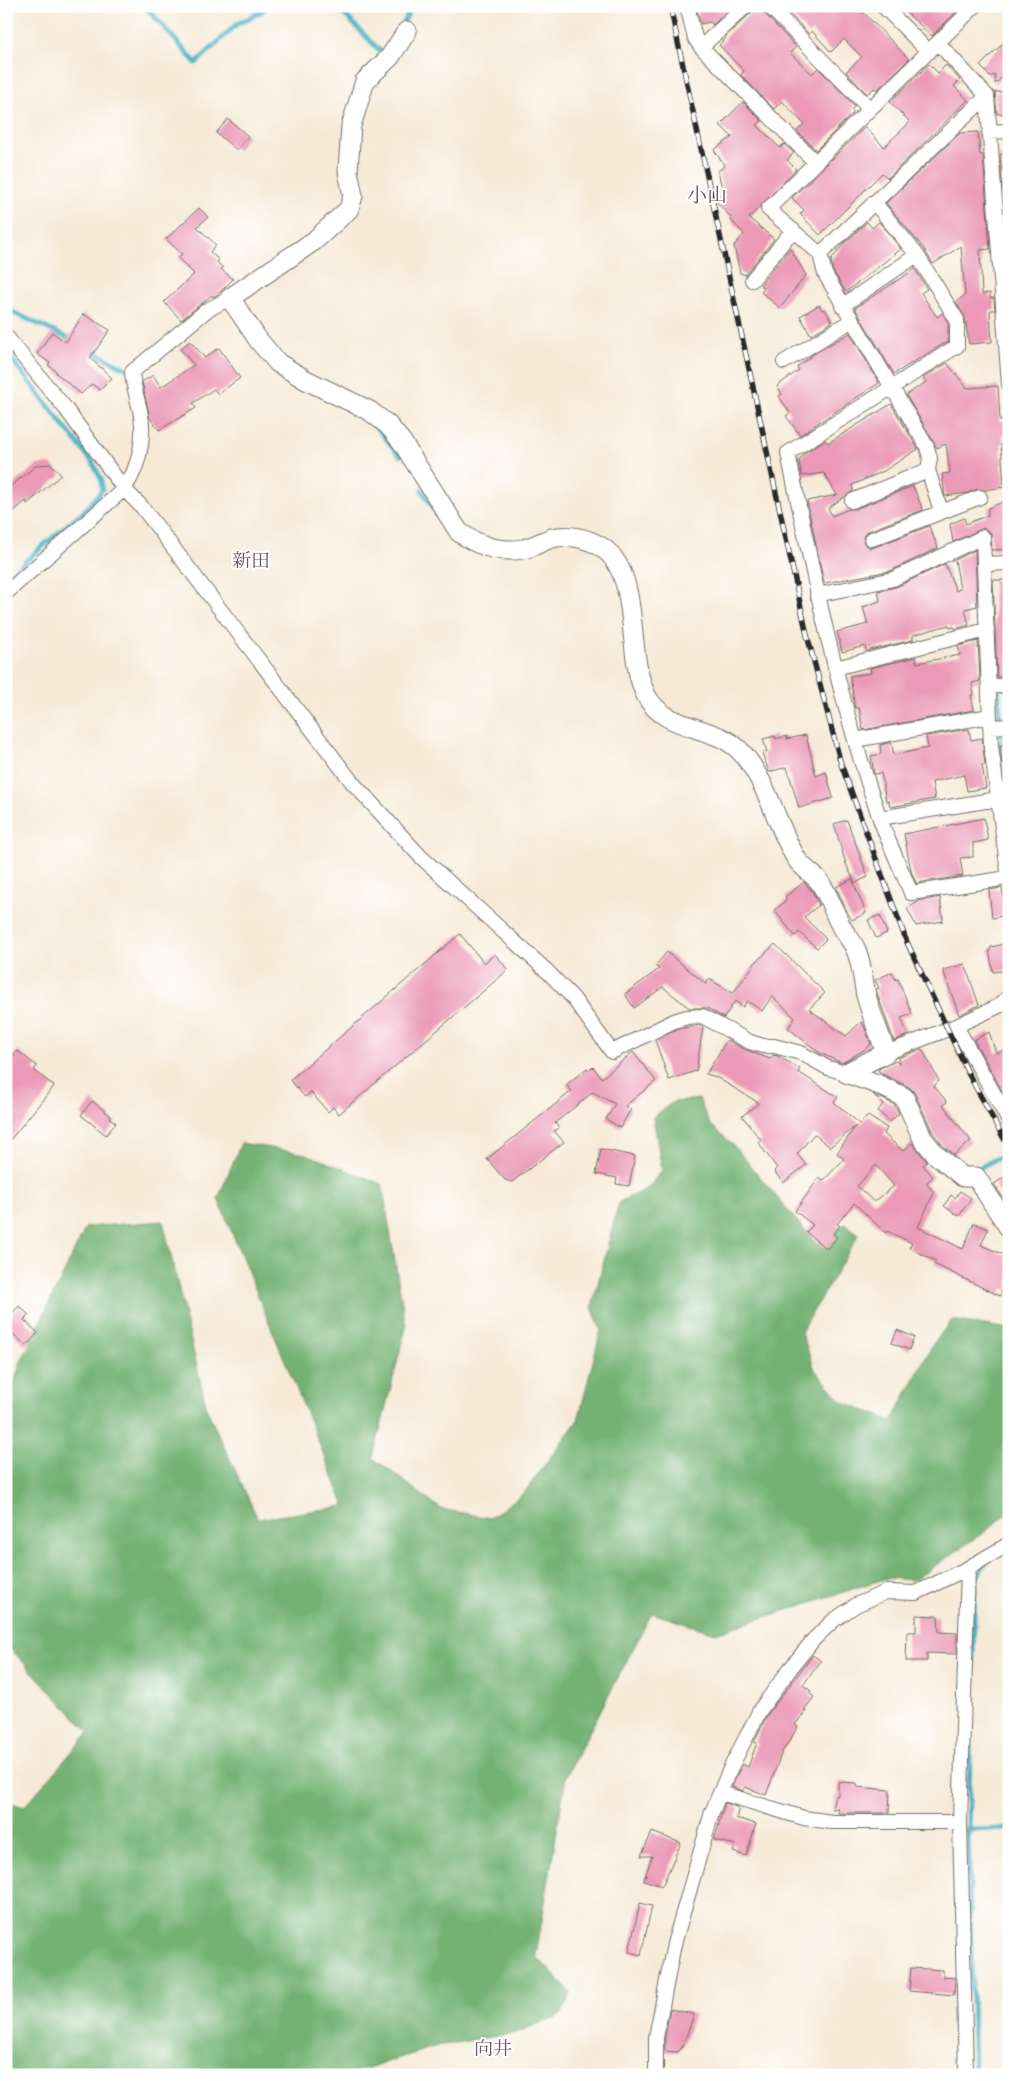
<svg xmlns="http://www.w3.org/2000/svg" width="1015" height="2081" viewBox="0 0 1015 2081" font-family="Cardo,'Noto Serif JP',serif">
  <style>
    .forest { fill: #73b273; stroke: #4f6e4f }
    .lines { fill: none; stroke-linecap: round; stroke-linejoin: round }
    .stream { stroke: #47b1c6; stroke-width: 5 }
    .building { fill: #eb99b6; fill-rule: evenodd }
    .minor-casing { stroke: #726e67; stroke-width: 16 }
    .secondary-casing { stroke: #726e67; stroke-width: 21 }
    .minor { stroke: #fff; stroke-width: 14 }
    .secondary { stroke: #fff; stroke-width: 19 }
    .rail-casing { stroke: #2b2b2b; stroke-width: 5.5 }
    .rail { stroke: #fff; stroke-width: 4; stroke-dasharray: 11; stroke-linecap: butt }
    .labels { text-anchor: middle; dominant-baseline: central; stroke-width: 4; stroke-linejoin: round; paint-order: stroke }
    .neighbourhood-label { font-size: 19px; fill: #6e525c; stroke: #fff }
    .quarter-label { font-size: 20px; fill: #6e525c; stroke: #fff }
  </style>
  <rect width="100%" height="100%" fill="#fff"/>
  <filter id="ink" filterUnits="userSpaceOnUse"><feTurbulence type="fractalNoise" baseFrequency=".02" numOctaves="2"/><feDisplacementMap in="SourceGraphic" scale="10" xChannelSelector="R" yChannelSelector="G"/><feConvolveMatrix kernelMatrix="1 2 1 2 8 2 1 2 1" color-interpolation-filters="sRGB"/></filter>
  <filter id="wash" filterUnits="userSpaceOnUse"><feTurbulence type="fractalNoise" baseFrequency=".0096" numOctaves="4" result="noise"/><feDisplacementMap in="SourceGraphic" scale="20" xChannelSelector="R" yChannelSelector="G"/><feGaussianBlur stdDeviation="1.12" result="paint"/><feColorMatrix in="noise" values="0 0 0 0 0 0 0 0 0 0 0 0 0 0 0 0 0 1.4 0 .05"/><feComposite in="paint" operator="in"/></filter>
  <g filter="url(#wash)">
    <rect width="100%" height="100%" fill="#f6ead7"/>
    <!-- forest -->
    <path class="forest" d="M699 1099 709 1123 734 1146 817 1245 845 1224 859 1234 801 1332 815 1370 843 1402 892 1421 933 1344 952 1320 1009 1329V1512L986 1531 914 1580 887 1578 715 1633 652 1613 566 1776 536 1956 571 1993 561 2015 515 2033 437 2046 346 2075H6V1801L24 1807 89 1732 6 1644V1409L20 1364 86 1227 163 1221 207 1410 258 1519 345 1506 218 1199 241 1143 306 1154 382 1184 406 1327 373 1458 441 1509 490 1518 524 1493 578 1420 601 1330 592 1307 619 1202 648 1188 662 1170 653 1117 673 1102Z"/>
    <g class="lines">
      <!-- stream -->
      <path class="stream" d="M145 6 196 63 237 24 261 12 268 6
        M332 6 346 16 383 54
        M401 28 412 6
        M6 309 74 341
        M90 350 125 368
        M6 352 93 463 101 479 102 490 88 507 6 578
        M278 374 299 386
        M375 426 400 456
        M422 490 442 523 445 524
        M998 671 1001 754 1009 822
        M979 1168 1009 1152
        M968 1830 1009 1829
        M974 2075 968 1830 975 1581 985 1563"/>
    </g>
    <g id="blocks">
      <!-- building -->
      <path class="building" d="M696 6H733L713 25 710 22 701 24Z
        M755 6H760L763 12 796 47 790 53 812 74 818 68 855 106 851 110 854 112 816 150 797 131 804 124 782 101 774 109 741 75 744 71 719 45 726 38 725 37 752 12Z
        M782 6H857L909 59 877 90 874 88 867 94 846 72 862 57 844 39 831 52 812 31 809 34Z
        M899 6H962L932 36Z
        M1009 37V71L995 84V74L991 77 980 66Z
        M929 64 938 73 946 65 960 80 954 86 968 100 888 178 882 173 820 235 800 214 804 210 792 198 865 127 884 147 910 122 890 102Z
        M995 92H1009V113L997 114Z
        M743 102 762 121 757 125 780 148 784 144 794 153 787 160 796 169 749 218 774 239 745 275 740 273 734 246 744 234 731 220 732 219 716 201 721 195 724 197 718 171 725 166 714 150 732 137 720 125Z
        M228 119 248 136 237 150 216 133Z
        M978 132 980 155H983L990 249 980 250 982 294 990 293V298H994L995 310H991L990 313 992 342 969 344 965 316 956 302 965 295 961 246 933 264 924 249 886 203 960 133Z
        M1000 154H1009V248H1007Z
        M199 208 208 217 197 227 216 245 210 252 219 260 217 262 223 268 221 269 233 279 218 294 213 297 212 295 181 320 164 302 194 274 178 258 182 254 166 239Z
        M867 222 872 228 879 222 901 249 846 292 833 271 831 260 845 242Z
        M790 248 806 275 780 308 761 292 765 288 760 285Z
        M915 269 927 289 921 293 937 317 942 313 948 322V341L894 374 855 308Z
        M819 305 822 310 825 309 832 322 811 335 800 316Z
        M83 314 110 330 90 358 112 378 100 390 92 384 81 394 56 373 57 372 48 365 50 363 37 354 52 332 66 342Z
        M850 333 879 383 800 435 786 416 790 413 779 396 782 394 777 386 799 370 797 367 815 353Z
        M190 341 205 358 219 348 240 378 218 394 214 389 193 403 196 408 159 430 150 418 142 382 153 375 161 387 194 365 180 349Z
        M947 363 967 388 998 386 1000 421H1009V434H1003V444H1001L1004 487 985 490 977 489 967 493 945 496 942 474 950 473 946 444 937 448 906 395 926 382 923 378Z
        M891 404 918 449 884 471 852 485 853 491 828 508 832 516 849 509H855L913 486 923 510 868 531 863 537 864 543 870 548 875 547 929 526 938 548 890 571 824 583 807 501 837 495 824 473 802 476 799 461 804 453 825 440 828 443Z
        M51 464 61 475 27 504 26 501 6 518V490L37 465Z
        M1005 501 1009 549 992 550 991 533 984 528 953 542 950 524 964 518 966 524 988 515V508Z
        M975 550 977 606 965 609 969 625 955 629 954 627 950 628 949 625 913 635V640L866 651 865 646 842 652 837 632 868 624 863 607 880 601 878 591 896 587 945 564 956 591 960 589 955 560Z
        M993 580H1009V676L997 677Z
        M978 641 980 681 972 683 974 695H971L974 710 863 730 859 708H855L850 676 871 673 870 668 916 657 917 663 960 655 958 646Z
        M969 729 971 740 982 738 985 765H982L986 788 967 791 964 775 932 782 935 799 890 807 889 801H886L881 773 874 774 871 756 881 754 880 745 891 742 894 755 928 748 926 736Z
        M806 735 816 776 826 772 833 798 799 808 787 767 769 772 762 753 767 752 763 739 775 736 776 739 787 736V739Z
        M1000 745H1009V764H1002Z
        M984 818 988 840 973 843V857L960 858 963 876 916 883 911 871 904 834Z
        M847 820 868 877 855 883 846 864 834 824Z
        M852 879 866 913 852 920 849 916 836 887Z
        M804 882 812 891 819 905 804 917 826 939 817 948 799 932 795 936 774 910 787 900 785 897Z
        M1002 888 1008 915 992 918 989 890Z
        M940 897 943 921 916 926 907 908 918 902V901Z
        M880 915 887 933 876 938 868 920Z
        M460 934 484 963 495 954 508 970 339 1114 333 1107 328 1112 311 1092 305 1097 290 1080Z
        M1009 943V970L993 972 989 950 991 949V947Z
        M775 944 825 993 809 1009 846 1036 861 1022 864 1026 871 1044 864 1050 842 1063 820 1053 788 1028 795 1018 772 996 762 1011 747 1001 743 1007 735 1001 724 1018 707 1008H689L663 987 634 1008 625 994 659 969 655 966 667 952 706 984 709 979 733 993 756 962Z
        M965 964 979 1005 959 1015 943 970Z
        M892 972 896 980 898 979 912 1014 901 1018 908 1035 894 1041 879 999 876 989 879 988 875 980Z
        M700 1025 703 1027 696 1071 669 1080 655 1040 677 1029Z
        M989 1032 996 1053 1009 1049V1103L974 1040Z
        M727 1040 746 1050 770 1059 773 1055 778 1056 800 1069 798 1072 838 1097 834 1102 860 1124 868 1116 887 1128 884 1134 903 1151 912 1143 927 1162 923 1165 933 1177 926 1183 934 1193 918 1227 963 1249 974 1223 988 1229 981 1245 1009 1257V1291L1003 1288 1000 1296 934 1264 936 1261 909 1248 912 1243 887 1231 886 1233 854 1203 837 1224 840 1226 833 1234 837 1237 827 1249 806 1232 813 1225 795 1211 819 1178 823 1181 844 1159 837 1153 856 1126 830 1147 814 1134 797 1154 806 1165 783 1183 774 1171 777 1168 758 1142 761 1140 742 1116 759 1103 716 1077 706 1074ZM876 1165 894 1186 874 1202 857 1186Z
        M922 1049 939 1081 934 1086 947 1102 943 1105 971 1141 954 1155 944 1147 933 1133 914 1092 909 1087 880 1073 878 1069 896 1061 899 1064 898 1058Z
        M18 1051 37 1066 34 1070 54 1086 6 1145V1062Z
        M633 1052 656 1081 625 1106 631 1109 620 1128 606 1119 615 1104 593 1092 555 1123 559 1128 554 1131 564 1142 512 1182 505 1180 487 1159 572 1091 566 1085 587 1068 589 1070 593 1067 602 1078Z
        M873 1094 895 1105 899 1113 890 1122 878 1111 883 1104Z
        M92 1101 111 1116 110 1118 116 1123 106 1135 81 1115Z
        M601 1149 635 1156 629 1186 616 1184 617 1178 596 1174Z
        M1009 1174V1207L994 1184Z
        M960 1191 971 1198 959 1216 944 1206 951 1195 955 1198Z
        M19 1306 29 1315 24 1320 38 1333 26 1346 6 1327V1320Z
        M897 1330 914 1337 909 1350 892 1343Z
        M916 1615 938 1616 939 1632 957 1633V1654L927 1653V1661H906L907 1632H916Z
        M813 1655 821 1661 803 1685 811 1691 809 1693 814 1697 804 1710 806 1711 795 1725 798 1727 782 1752 766 1795 745 1787 744 1791 732 1787 742 1764 748 1767 757 1743 754 1742 767 1715Z
        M838 1782 857 1783V1787L890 1790 889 1813H838V1808L832 1809 835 1796H838Z
        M725 1803 739 1808 736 1818 756 1824 746 1856 733 1852 736 1845 714 1840Z
        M652 1832 681 1843 662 1886 644 1880 652 1856H641Z
        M640 1903 652 1906 641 1955 629 1952Z
        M911 1968 943 1970V1977L955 1978 954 1995 909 1991Z
        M670 2009 694 2014 683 2046 678 2052 665 2051V2038Z"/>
    </g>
  </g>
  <g filter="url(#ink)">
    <use href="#blocks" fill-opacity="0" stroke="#726e67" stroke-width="1"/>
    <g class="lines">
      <!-- minor casing -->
      <g class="minor-casing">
        <path id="minor" d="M687 6 695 38 701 47 815 162
          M769 6 870 109
          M883 6 929 52
          M975 6 768 209 820 254 987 96 1009 384
          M938 43 987 96
          M701 47 746 6
          M989 132 1009 131
          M874 202 917 255 957 320V346L788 453C813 575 838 698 879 816 888 842 901 868 911 893L1008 878
          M820 254 825 274 927 447 930 458 928 470 941 511
          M752 280 793 230
          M842 306 917 255
          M6 336 66 409 124 489 142 507 352 782 421 857 548 972 573 998 612 1052 674 1021 687 1017 702 1016 750 1042 763 1046H774L801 1053 828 1068 846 1073
          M784 362 851 321
          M852 501 928 470
          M872 539 980 497
          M984 564 1009 563
          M6 593 124 489C139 468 146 436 140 410 137 397 133 386 132 372L207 310 230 298
          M817 595 893 579 983 537 991 746 1009 879
          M835 668 987 630
          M989 687 1009 685
          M990 727 1009 726
          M855 740 990 716
          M880 818 998 799
          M956 1026 1009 1121
          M886 1053 956 1026 999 1006 1009 996
          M721 1793 804 1818 832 1822H960
          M656 2075V2037L674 1944 712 1812 729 1771 760 1710 790 1669 814 1639 834 1620 856 1605 886 1592 916 1593 968 1568 1009 1544
          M966 2075 960 1822 968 1568"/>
      </g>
      <!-- secondary casing -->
      <g class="secondary-casing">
        <path id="secondary" d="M407 31 390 57 365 81 351 126 348 171 353 196 349 209 314 241 230 298 259 341 278 363 306 380 370 411 388 425 402 442 459 532C478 546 498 553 523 549 533 547 542 541 552 538 569 534 588 538 603 548 642 576 625 653 646 695 665 733 716 723 742 753 767 781 777 826 796 858 801 867 811 872 818 880 829 893 833 912 842 928 846 935 853 942 856 950 862 964 863 981 866 995 871 1015 880 1034 886 1053L846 1073
          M846 1073 877 1084 904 1097 923 1139 936 1155 963 1177H976L1009 1228"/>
      </g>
      <!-- minor -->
      <use href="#minor" class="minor"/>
      <!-- secondary -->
      <use href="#secondary" class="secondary"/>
      <!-- rail casing -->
      <g class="rail-casing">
        <path id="rail" d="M670 6 807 635 841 764 906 940 968 1073 1009 1148"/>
      </g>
      <!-- rail -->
      <use href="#rail" class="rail"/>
    </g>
  </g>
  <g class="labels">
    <!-- neighbourhood labels -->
    <g class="neighbourhood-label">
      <text x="251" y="561">新田</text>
      <text x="493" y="2049">向井</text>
    </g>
    <!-- quarter labels -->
    <g class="quarter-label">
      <text x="707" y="195">小山</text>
    </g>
  </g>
  <!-- margin -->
  <rect width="1015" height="2081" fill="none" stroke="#fff" stroke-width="25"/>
</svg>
